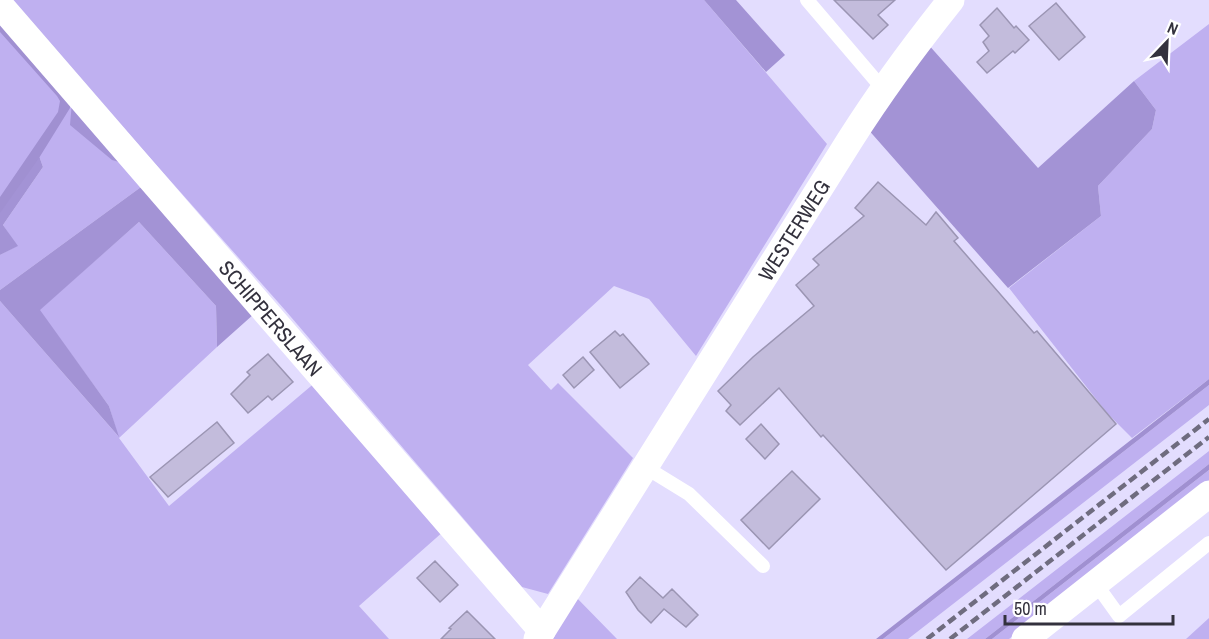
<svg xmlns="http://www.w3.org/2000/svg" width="1209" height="639" viewBox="0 0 1209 639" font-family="'Archivo Narrow',sans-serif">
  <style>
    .green { fill: #bfb0f0 }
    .forest { fill: #a393d5 }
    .water { fill: #a090d1 }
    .building { fill: #c3bcdc; stroke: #9b95b3; stroke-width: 1.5 }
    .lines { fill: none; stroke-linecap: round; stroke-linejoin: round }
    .service { stroke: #fff; stroke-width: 14 }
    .minor { stroke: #fff; stroke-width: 27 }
    .rail { stroke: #6f6c7f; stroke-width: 4.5; stroke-dasharray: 9 4.5; stroke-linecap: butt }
    .labels { text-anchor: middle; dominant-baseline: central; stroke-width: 4.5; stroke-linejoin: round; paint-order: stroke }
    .street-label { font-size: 21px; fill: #33313d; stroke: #fff }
  </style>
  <rect width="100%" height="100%" fill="#e3ddfe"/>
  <!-- green -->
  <path class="green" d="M10 0H704L827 144 696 356 649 299 614 286 528 365 551 390 558 383 633 458 548 594 522 587 285 310Z
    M1209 24V379L1132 438 1107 413 1009 288 1101 216 1098 186 1152 129 1156 110 1134 81Z
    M0 29 126 164 141 187 0 290V255L17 246 3 225 43 167 37 150 0 201Z
    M139 222 216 306 217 347 119 438 169 506 317 381 444 531 359 606 389 639H0V301L118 436 109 406 39 310Z
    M1209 385V405L908 639H883Z
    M1209 451V464L985 639H967Z
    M1209 470V482L1009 639H992Z
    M573 594 617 639H546Z
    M1209 618V639H1186Z"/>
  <!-- forest -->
  <path class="forest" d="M704 0H736L785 55 766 72Z
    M927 43 1038 168 1134 81 1156 110 1152 129 1098 186 1101 216 1008 288 866 127Z
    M72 102 126 164 112 160 70 125Z
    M37 150 43 167 3 225 18 246 0 255V201Z
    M141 187 254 314 217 347 216 306 139 222 40 310 109 406 119 437 0 301V290Z"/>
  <!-- water -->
  <path class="water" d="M0 20 70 105V108L39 158 0 213V197L58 112 60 101 57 96 0 32Z
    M1209 379V385L883 639H876Z
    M1209 464V470L992 639H985Z"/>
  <!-- building -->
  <path class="building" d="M834 0H895L878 15 888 25 873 39Z
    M1056 3 1085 37 1059 60 1029 26Z
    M997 8 1014 28 1016 26 1029 40 1015 53 1013 51 987 73 977 62 989 51 983 42 989 36 980 25Z
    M878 182 926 225 936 212 958 238 954 241 1034 333 1037 331 1116 424 946 570 823 435 821 437 779 388 740 425 726 411 731 405 718 391 753 357 814 306 796 285 819 265 813 259 864 216 855 208Z
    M615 331 620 336 623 334 649 364 620 388 590 352Z
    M268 354 293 382 272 400 268 396 248 413 231 394 250 375 247 372Z
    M583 357 594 370 574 388 563 375Z
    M217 422 234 443 168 497 150 477Z
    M761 424 779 444 765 459 746 439Z
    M792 471 820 499 769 549 741 520Z
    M435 561 458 585 440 602 417 578Z
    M640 577 663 598 672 589 698 615 686 627 664 609 651 623 638 610 626 592Z
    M467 611 495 639H441L451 629 449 628Z"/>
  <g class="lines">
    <!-- service -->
    <path class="service" d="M807 0 883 89
      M645 467 689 494 763 566
      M1096 584 1119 616 1209 543"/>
    <!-- minor -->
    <g class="minor">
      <path id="s1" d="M0 5 542 631"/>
      <path id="s2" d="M537 639 850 140C881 91 915 45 951 0"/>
      <path d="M1025 639 1209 494"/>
    </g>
    <!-- rail -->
    <path class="rail" d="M927 639 1209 419
      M950 639 1209 437"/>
  </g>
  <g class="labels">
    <!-- street labels -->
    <g class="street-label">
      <text stroke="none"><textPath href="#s2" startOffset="483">WESTERWEG</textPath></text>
      <text stroke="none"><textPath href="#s1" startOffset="414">SCHIPPERSLAAN</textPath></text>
    </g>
  </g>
  <!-- north arrow -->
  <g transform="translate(1167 42) rotate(23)" stroke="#ffffff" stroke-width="4.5" paint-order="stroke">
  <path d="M0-4.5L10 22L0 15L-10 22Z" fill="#33313d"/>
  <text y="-9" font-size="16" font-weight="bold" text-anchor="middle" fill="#33313d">N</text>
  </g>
  <!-- scale -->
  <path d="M1005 615v9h168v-9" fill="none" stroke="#33313d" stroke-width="3"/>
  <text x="1014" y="615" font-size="18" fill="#33313d" stroke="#ffffff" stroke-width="4.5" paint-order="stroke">50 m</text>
</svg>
